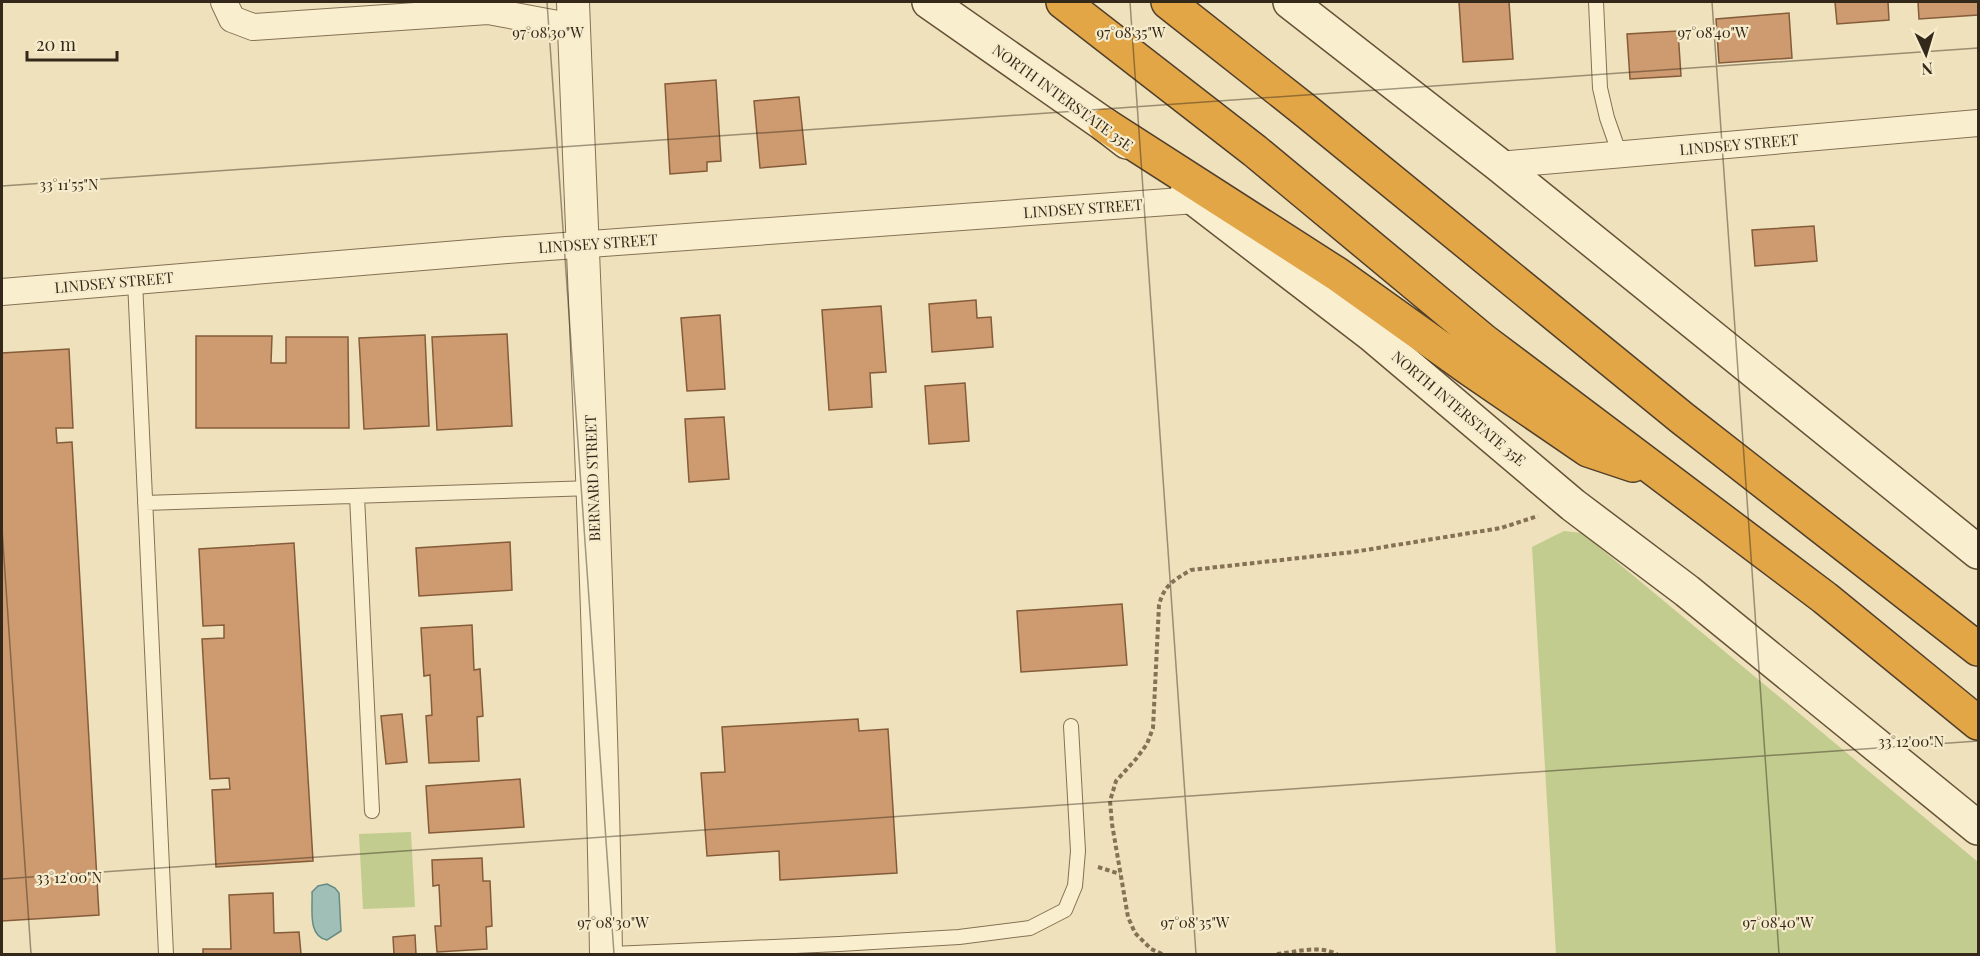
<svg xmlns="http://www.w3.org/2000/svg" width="1980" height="956" viewBox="0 0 1980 956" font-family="'Playfair Display',serif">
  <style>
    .green { fill: #c2cc8f }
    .water { fill: #9fbfb7; stroke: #678c85; stroke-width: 1.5 }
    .building { fill: #ce9b70; stroke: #855c3a; stroke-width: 1.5 }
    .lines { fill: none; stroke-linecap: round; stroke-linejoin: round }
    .service-casing { stroke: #857155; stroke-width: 16 }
    .minor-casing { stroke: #857155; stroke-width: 28 }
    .tertiary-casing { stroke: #857155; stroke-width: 34 }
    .secondary-casing { stroke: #675238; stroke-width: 36 }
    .motorway-casing { stroke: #523f2a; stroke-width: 36 }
    .path { stroke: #857155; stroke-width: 4; stroke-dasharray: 4.5 3; stroke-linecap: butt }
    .service { stroke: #f9efce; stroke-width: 14 }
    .minor { stroke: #f9efce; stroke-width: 26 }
    .tertiary { stroke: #f9efce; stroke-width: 32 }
    .secondary { stroke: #f9efce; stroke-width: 33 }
    .motorway { stroke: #e2a647; stroke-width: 33 }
    .ticks { fill: none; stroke: #34281a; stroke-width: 1.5; stroke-opacity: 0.45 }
    .labels { text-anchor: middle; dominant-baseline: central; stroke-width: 4.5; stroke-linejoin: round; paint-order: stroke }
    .street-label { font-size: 15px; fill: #34281a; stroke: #f6ebcb }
    .ticks-label { font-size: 15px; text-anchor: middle; fill: #34281a; stroke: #f6ebcb; stroke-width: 4.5; stroke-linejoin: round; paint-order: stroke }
  </style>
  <rect width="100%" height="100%" fill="#eee1bb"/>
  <!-- green -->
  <path class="green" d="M1564 531 1582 533 1978 862V954H1556L1532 547Z
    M411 832 415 907 363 909 359 834Z"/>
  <!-- water -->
  <path class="water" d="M327 884 335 888 339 893 341 931 327 940C307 936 313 908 312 892L318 886Z"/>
  <!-- building -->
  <path class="building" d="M1459 2H1509L1513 59 1463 62Z
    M1835 2H1888L1889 20 1837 24Z
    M1918 2H1978V15L1919 19Z
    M1789 13 1792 58 1719 63 1716 19Z
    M1678 31 1681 76 1630 79 1627 34Z
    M716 80 721 161 707 162V171L670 174 665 84Z
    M799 97 806 164 760 168 754 101Z
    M1814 226 1817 261 1755 266 1752 230Z
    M976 300 977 318 991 317 993 347 932 352 929 304Z
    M881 306 886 372 870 373 872 407 829 410 822 310Z
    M720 315 725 389 687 391 681 318Z
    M507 334 512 426 437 430 432 337Z
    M425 335 429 426 364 429 359 338Z
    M196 336H272L271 363H286V337H348L349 428H196Z
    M69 349 73 428H56L57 443 72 442 99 915 2 921V353Z
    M965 383 969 441 929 444 925 386Z
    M724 417 729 479 689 482 685 419Z
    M510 542 512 590 419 596 416 548Z
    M294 543 313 861 216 867 212 790 230 789 229 778 210 779 202 639 224 638V625L203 626 199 549Z
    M1122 604 1127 665 1021 672 1017 611Z
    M472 625 474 670 480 669 483 716 477 717 479 761 429 763 426 716 432 715 430 675 424 676 421 628Z
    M402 714 407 762 386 764 381 716Z
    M858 719 859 731 888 729 897 873 780 880 779 851 707 856 701 773 725 772 722 727Z
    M520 779 524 827 429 833 426 786Z
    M482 858 483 881H490L492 926 486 927 487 949 437 952 435 926H441L439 885 433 886 432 860Z
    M273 893 274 933 299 932 301 954H203V949H231L229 895Z
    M415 935 416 954H394L393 937Z"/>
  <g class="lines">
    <!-- service casing -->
    <g class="service-casing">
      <path id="service" d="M1596 2 1600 88 1607 118 1620 155
        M135 281 166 954
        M357 496 372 811
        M145 503 593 488
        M612 954 839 944 959 937 1030 928 1065 910 1075 886 1078 851 1071 726"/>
    </g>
    <!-- minor casing -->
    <g class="minor-casing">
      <path id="minor" d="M224 2 232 19 253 27 488 11 574 27
        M1499 165 1978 123
        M2 292 507 250 1196 200"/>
    </g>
    <!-- tertiary casing -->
    <g class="tertiary-casing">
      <path id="tertiary" d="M573 2C585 319 601 637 606 954"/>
    </g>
    <!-- secondary casing -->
    <g class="secondary-casing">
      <path id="secondary" d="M929 2 1105 125 1127 142
        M1290 2 1499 165 1978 552
        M1187 193 1372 335 1573 505 1687 591 1978 828"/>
    </g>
    <!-- motorway casing -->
    <g class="motorway-casing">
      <path id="motorway" d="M1063 2 1255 151 1484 341 1825 598 1978 723
        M1168 2 1306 111 1682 418 1978 649
        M1105 125 1337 274 1470 369 1588 450 1633 465"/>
    </g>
    <!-- path -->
    <path class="path" d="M1098 867 1120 874
      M1162 954 1151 949 1135 933 1128 917 1112 824 1110 801 1116 781 1136 759 1147 744 1153 728 1159 605C1164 585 1174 580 1191 570L1353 552 1501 528 1538 516
      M1277 954C1296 952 1319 945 1337 954"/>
    <!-- service -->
    <use href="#service" class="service"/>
    <!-- minor -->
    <use href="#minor" class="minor"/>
    <!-- tertiary -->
    <use href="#tertiary" class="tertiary"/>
    <!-- secondary -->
    <use href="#secondary" class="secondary"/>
    <!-- motorway -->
    <use href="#motorway" class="motorway"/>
  </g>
  <!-- ticks -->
  <path class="ticks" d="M547 2 614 954M1130 2 1196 954M1712 2 1779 954M2 186 1978 48M2 529 31 954M2 879 1978 741"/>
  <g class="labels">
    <!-- street labels -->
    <g class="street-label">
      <text transform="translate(1063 97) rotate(36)">NORTH INTERSTATE 35E</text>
      <text transform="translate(1739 144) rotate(-5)">LINDSEY STREET</text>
      <text transform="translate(1083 208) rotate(-4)">LINDSEY STREET</text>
      <text transform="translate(598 243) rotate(-4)">LINDSEY STREET</text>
      <text transform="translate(114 282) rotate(-5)">LINDSEY STREET</text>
      <text transform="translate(1459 408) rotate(40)">NORTH INTERSTATE 35E</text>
      <text transform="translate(592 478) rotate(-92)">BERNARD STREET</text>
    </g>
  </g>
  <g class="ticks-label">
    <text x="548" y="38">97°08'30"W</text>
    <text x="1131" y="38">97°08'35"W</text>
    <text x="1713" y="38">97°08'40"W</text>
    <text x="69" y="190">33°11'55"N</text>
    <text x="1911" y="747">33°12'00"N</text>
    <text x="69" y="883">33°12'00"N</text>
    <text x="613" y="928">97°08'30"W</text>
    <text x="1195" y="928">97°08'35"W</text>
    <text x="1778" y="928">97°08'40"W</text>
  </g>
  <!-- border -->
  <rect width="1980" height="956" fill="none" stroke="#34281a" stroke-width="6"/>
  <!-- north arrow -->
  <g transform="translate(1926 54) rotate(176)" stroke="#f6ebcb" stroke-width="4.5" paint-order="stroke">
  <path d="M0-4.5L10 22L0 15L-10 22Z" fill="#34281a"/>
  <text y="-9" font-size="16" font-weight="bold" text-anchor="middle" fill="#34281a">N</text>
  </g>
  <!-- scale -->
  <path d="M27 51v9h90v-9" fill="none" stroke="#34281a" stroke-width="3"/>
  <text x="36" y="51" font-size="18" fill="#34281a" stroke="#f6ebcb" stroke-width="4.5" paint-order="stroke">20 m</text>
</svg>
